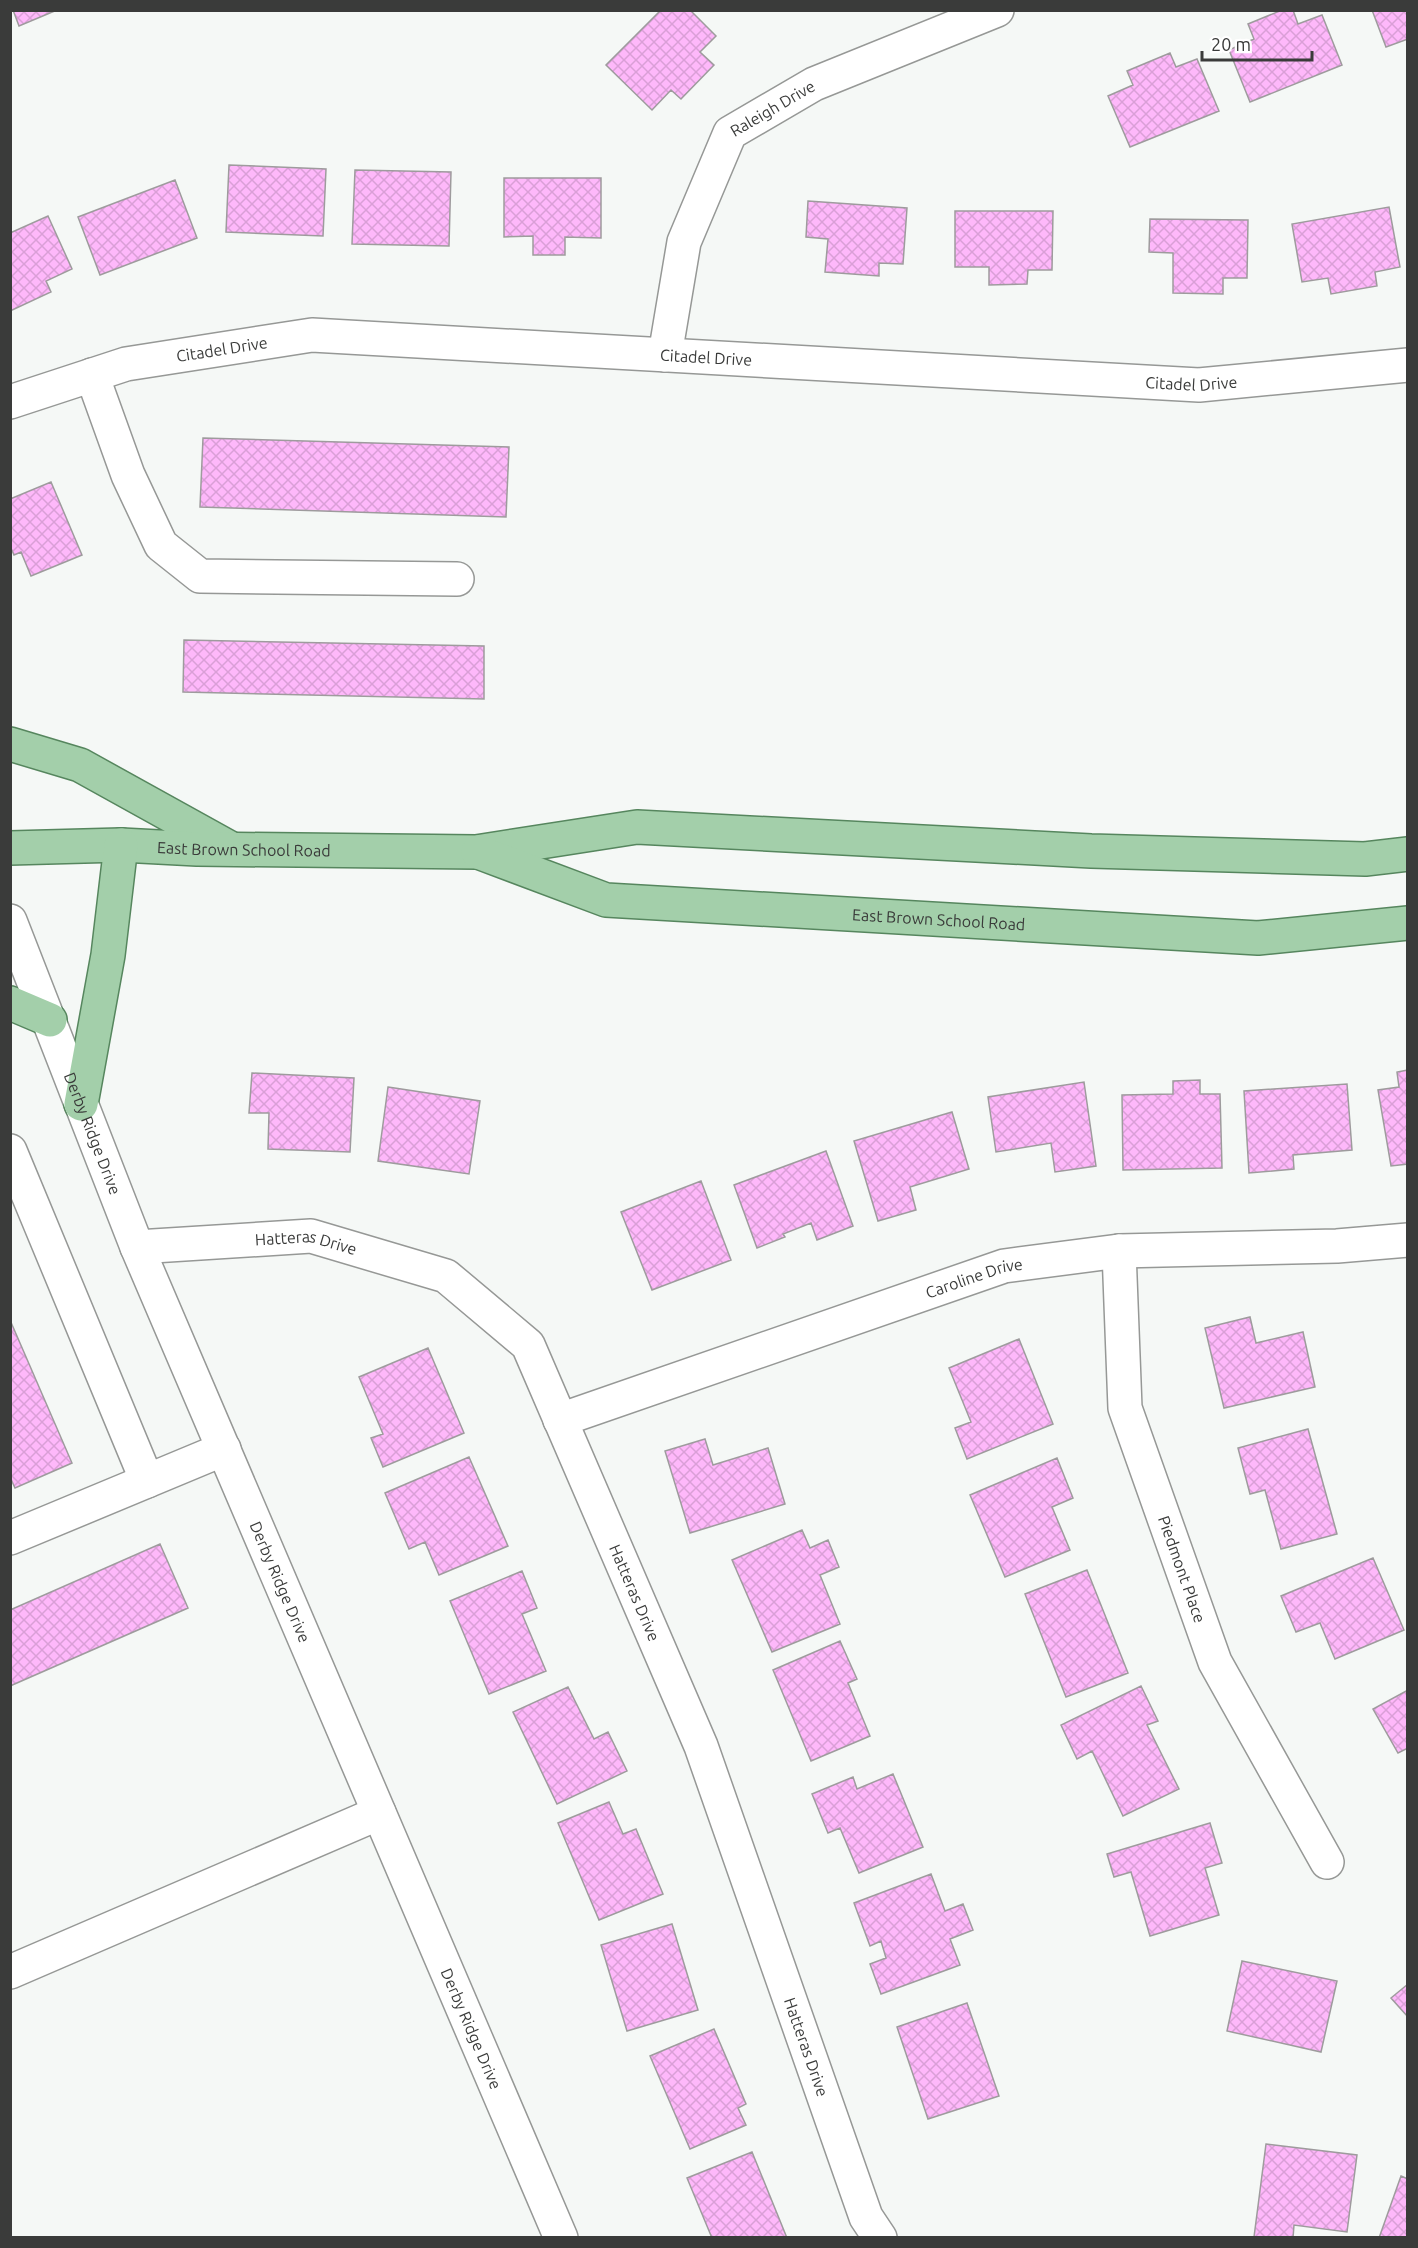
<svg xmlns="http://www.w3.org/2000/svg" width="1418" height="2248" viewBox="0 0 1418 2248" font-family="Ubuntu,sans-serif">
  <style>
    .building { fill: url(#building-cross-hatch); stroke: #9e9b9d; stroke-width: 1.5 }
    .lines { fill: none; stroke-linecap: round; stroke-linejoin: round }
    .minor-casing { stroke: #969896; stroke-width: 36 }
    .major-casing { stroke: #56865e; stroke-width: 36 }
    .minor { stroke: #fff; stroke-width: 33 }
    .major { stroke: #a3cfaa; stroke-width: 33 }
    .labels { text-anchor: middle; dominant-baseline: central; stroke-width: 4.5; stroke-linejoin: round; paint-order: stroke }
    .street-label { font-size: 16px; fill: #3a3b3a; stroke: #fff }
  </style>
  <defs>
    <pattern id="building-cross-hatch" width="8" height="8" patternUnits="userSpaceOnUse" patternTransform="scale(1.5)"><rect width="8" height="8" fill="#feb8fa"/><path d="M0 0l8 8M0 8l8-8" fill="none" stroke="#da9fd7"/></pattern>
  </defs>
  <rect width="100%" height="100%" fill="#f5f8f6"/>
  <!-- building -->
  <path class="building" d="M13 10H57L19 26Z
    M661 10H690L716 36 700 52 714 65 681 99 671 90 652 110 606 65Z
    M1282 10H1293L1298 24 1322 15 1342 65 1250 102 1229 50 1254 39 1248 24Z
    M1372 10H1408V39L1386 47Z
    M1170 53 1176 67 1197 59 1219 111 1130 147 1108 96 1133 85 1127 71Z
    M229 165 326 169 323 236 226 232Z
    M355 170 451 172 449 246 352 244Z
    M504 178H601V238L565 237V255H533V236L504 237Z
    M175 180 197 238 100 275 78 217Z
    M808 201 907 208 903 264 879 263V276L825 272 828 239 806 237Z
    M1389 207 1400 267 1375 272 1377 286 1331 294 1328 278 1302 282 1292 224Z
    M955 211H1053L1052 270H1028L1027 284 989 285V267H955Z
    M48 216 72 269 46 281 51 292 10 311V233Z
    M1150 219 1248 220 1247 278H1223V294L1173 293V253L1149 252Z
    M203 438 509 447 506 517 200 507Z
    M51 482 82 555 31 576 21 552 14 555 10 546V499Z
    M184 640 484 646V699L183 692Z
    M1408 1070V1164L1391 1166 1378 1090 1399 1087 1397 1072Z
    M252 1073 354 1078 350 1152 268 1149 269 1113H249Z
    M1200 1080V1094H1220L1222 1168 1123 1170 1122 1095 1173 1094V1081Z
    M1084 1082 1096 1166 1055 1172 1051 1143 996 1152 988 1097Z
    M1347 1084 1352 1150 1293 1155 1294 1169 1249 1173 1244 1091Z
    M388 1087 480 1101 469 1174 378 1161Z
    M952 1112 969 1169 910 1187 916 1210 878 1221 854 1141Z
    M826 1151 853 1226 817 1240 811 1223 783 1234 785 1237 757 1248 734 1185Z
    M701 1181 731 1260 652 1290 621 1212Z
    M1250 1317 1256 1343 1303 1332 1315 1387 1224 1408 1205 1328Z
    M10 1320 72 1463 15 1488 10 1477Z
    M1019 1339 1053 1424 967 1459 955 1428 971 1422 949 1368Z
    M428 1348 464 1433 383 1467 371 1438 383 1434 359 1377Z
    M1308 1429 1337 1534 1281 1549 1265 1490 1250 1494 1238 1448Z
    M705 1439 713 1465 768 1448 785 1504 690 1533 665 1451Z
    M469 1457 508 1546 439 1575 425 1542 409 1549 385 1493Z
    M1057 1458 1073 1498 1052 1507 1070 1550 1005 1577 970 1495Z
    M802 1530 810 1548 828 1540 839 1567 820 1575 840 1624 772 1652 732 1560Z
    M160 1544 188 1608 10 1686V1610Z
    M1373 1558 1404 1630 1335 1659 1320 1623 1296 1632 1281 1596Z
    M1087 1570 1128 1673 1066 1697 1025 1594Z
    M522 1571 537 1608 522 1614 546 1671 489 1694 450 1601Z
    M840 1641 857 1679 848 1683 870 1736 811 1761 773 1670Z
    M1141 1686 1158 1721 1147 1725 1179 1789 1123 1816 1092 1751 1077 1759 1061 1725Z
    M568 1687 594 1739 608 1732 627 1771 557 1804 513 1712Z
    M1408 1690V1748L1398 1753 1373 1709Z
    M893 1774 923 1847 859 1873 840 1828 828 1833 812 1794 853 1777 857 1789Z
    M609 1802 623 1834 636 1829 663 1894 599 1920 558 1823Z
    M1210 1823 1222 1863 1205 1868 1219 1915 1150 1936 1131 1872 1114 1877 1107 1854Z
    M931 1874 945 1911 963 1904 973 1930 950 1939 960 1965 881 1994 870 1964 886 1958 881 1941 870 1946 854 1903Z
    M672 1924 698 2010 627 2031 601 1945Z
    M1242 1961 1337 1981 1321 2052 1227 2031Z
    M1408 1984V2017L1391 1998Z
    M967 2003 999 2096 928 2119 897 2027Z
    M714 2029 746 2104 738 2108 746 2125 690 2149 650 2056Z
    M1266 2144 1357 2155 1347 2232 1294 2225 1293 2238 1254 2237Z
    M752 2152 787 2238H712L687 2178Z
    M1401 2176 1408 2179V2238H1379Z"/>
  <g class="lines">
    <!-- minor casing -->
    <g class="minor-casing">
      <g id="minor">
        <path id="s1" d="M665 355 684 242 730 133 814 84 997 10"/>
        <path d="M92 375 128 475 161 545 200 576 457 579"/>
        <path id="s2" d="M10 402 126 364 312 335 1199 385 1408 365"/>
        <path id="s3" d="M10 921 137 1247 561 2238"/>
        <path d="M10 1151 147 1481"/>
        <path id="s4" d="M137 1247 311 1236 446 1276 528 1345 701 1746 866 2217 880 2238"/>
        <path id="s5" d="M1119 1251 1125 1408 1215 1662 1327 1862"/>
        <path id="s6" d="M560 1420 1004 1266 1119 1251 1337 1246 1408 1240"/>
        <path d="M10 1538 224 1449"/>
        <path d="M10 1972 379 1813"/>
      </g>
    </g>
    <!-- major casing -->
    <g class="major-casing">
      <g id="major">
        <path d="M10 744 80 765 228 847"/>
        <path id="s7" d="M10 848 121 845 197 849 476 852 637 827 1091 851 1365 859 1408 854"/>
        <path id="s8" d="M478 852 606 900 1258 938 1408 923"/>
        <path d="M10 1003 50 1020"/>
        <path d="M81 1104 108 955 121 845"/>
      </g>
    </g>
    <!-- minor -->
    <use href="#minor" class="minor"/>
    <!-- major -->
    <use href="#major" class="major"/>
  </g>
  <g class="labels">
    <!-- street labels -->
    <g class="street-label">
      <text stroke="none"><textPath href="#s1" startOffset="282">Raleigh Drive</textPath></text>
      <text stroke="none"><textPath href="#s2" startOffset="219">Citadel Drive</textPath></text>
      <text stroke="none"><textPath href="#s2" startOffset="705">Citadel Drive</textPath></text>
      <text stroke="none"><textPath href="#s2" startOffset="1191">Citadel Drive</textPath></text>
      <text stroke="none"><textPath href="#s7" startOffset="234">East Brown School Road</textPath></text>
      <text stroke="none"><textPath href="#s8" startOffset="470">East Brown School Road</textPath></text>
      <text stroke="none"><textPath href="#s3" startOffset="228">Derby Ridge Drive</textPath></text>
      <text stroke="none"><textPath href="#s4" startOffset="170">Hatteras Drive</textPath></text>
      <text stroke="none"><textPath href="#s6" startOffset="438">Caroline Drive</textPath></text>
      <text stroke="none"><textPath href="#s5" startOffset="328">Piedmont Place</textPath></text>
      <text stroke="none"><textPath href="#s3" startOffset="714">Derby Ridge Drive</textPath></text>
      <text stroke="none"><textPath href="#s4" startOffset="692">Hatteras Drive</textPath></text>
      <text stroke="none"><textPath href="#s3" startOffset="1200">Derby Ridge Drive</textPath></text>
      <text stroke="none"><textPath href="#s4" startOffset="1178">Hatteras Drive</textPath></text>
    </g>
  </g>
  <!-- border -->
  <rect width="1418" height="2248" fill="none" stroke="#3a3b3a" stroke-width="24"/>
  <!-- scale -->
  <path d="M1202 51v9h110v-9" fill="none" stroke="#3a3b3a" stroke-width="3"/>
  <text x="1211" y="51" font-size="18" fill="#3a3b3a" stroke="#ffffff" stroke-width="4.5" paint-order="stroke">20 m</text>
</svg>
